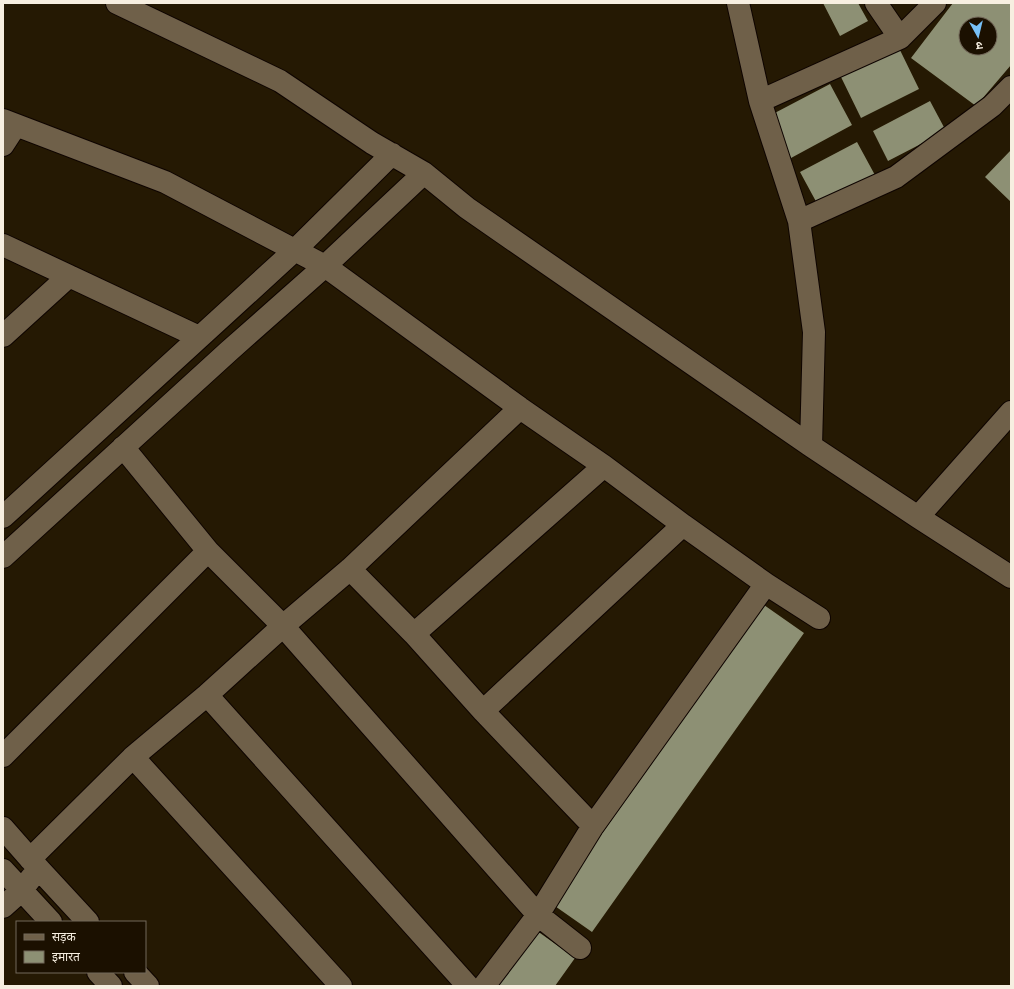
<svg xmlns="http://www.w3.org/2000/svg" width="1014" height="989" viewBox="0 0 1014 989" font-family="Ubuntu,'Noto Sans Devanagari',sans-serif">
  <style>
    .building { fill: #8d9074; fill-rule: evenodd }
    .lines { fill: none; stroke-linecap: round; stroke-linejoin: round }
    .minor-casing { stroke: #0e0400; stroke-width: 24 }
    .minor { stroke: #6f6049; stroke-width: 22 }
  </style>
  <rect width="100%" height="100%" fill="#251903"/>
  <!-- building -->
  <path class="building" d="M823 3H858L868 21 840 36Z
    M953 3H1011V65L976 106 911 58ZM966 24H990V48H966Z
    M899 48 919 89 861 118 841 77Z
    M830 84 852 125 791 158 769 116Z
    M930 101 946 131 888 161 873 131Z
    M857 142 876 177 819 207 800 172Z
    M1011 150V202L985 177Z
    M764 605 804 633 592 932 552 904Z
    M533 928 575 958 555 986H492Z"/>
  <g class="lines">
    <!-- minor casing -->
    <g class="minor-casing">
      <path id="minor" d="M117 3 280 81 372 143 424 173 467 208 811 446 918 517 1011 577
        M738 3 760 101
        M876 3 900 38
        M3 120 165 182 325 266 520 408 604 466 683 525 766 584 819 618
        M3 145 16 125
        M799 221 896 177 992 106 1011 87
        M3 245 199 337
        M3 336 69 276
        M811 446 814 332 799 221 760 101 900 38 935 3
        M123 447 208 551 283 626 538 915 580 948
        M3 517 295 250 392 154
        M918 517 1011 412
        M3 557 229 351 325 266 424 173
        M350 569 414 634 483 711 593 826
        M414 634 604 466
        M207 695 468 986
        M483 711 683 525
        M3 756 208 551
        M133 757 341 986
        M3 828 39 869 88 922
        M30 859 133 757 207 695 283 626 350 569 520 408
        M3 870 51 922
        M3 907 22 890 31 878
        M98 972 111 986
        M135 972 148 986
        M484 986 538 915 593 826 766 584"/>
    </g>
    <!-- minor -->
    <use href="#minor" class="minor"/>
  </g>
  <!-- border -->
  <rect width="1014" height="989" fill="none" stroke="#f7efe1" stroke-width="8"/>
  <!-- legend -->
  <rect x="16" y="921" width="130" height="52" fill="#1b1000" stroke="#73695a"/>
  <rect x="24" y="934" width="20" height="6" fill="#6f6049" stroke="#73695a"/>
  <text x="52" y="941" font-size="12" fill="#f7efe1">सड़क</text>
  <rect x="24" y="951" width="20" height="12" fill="#8d9074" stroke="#73695a"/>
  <text x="52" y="961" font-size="12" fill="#f7efe1">इमारत</text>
  <!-- north arrow -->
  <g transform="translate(978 36) rotate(172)"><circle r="19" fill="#1b1000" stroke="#73695a"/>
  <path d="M0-3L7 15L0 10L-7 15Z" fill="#77c0f7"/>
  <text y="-6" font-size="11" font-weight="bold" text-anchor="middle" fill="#f7efe1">उ</text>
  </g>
</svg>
